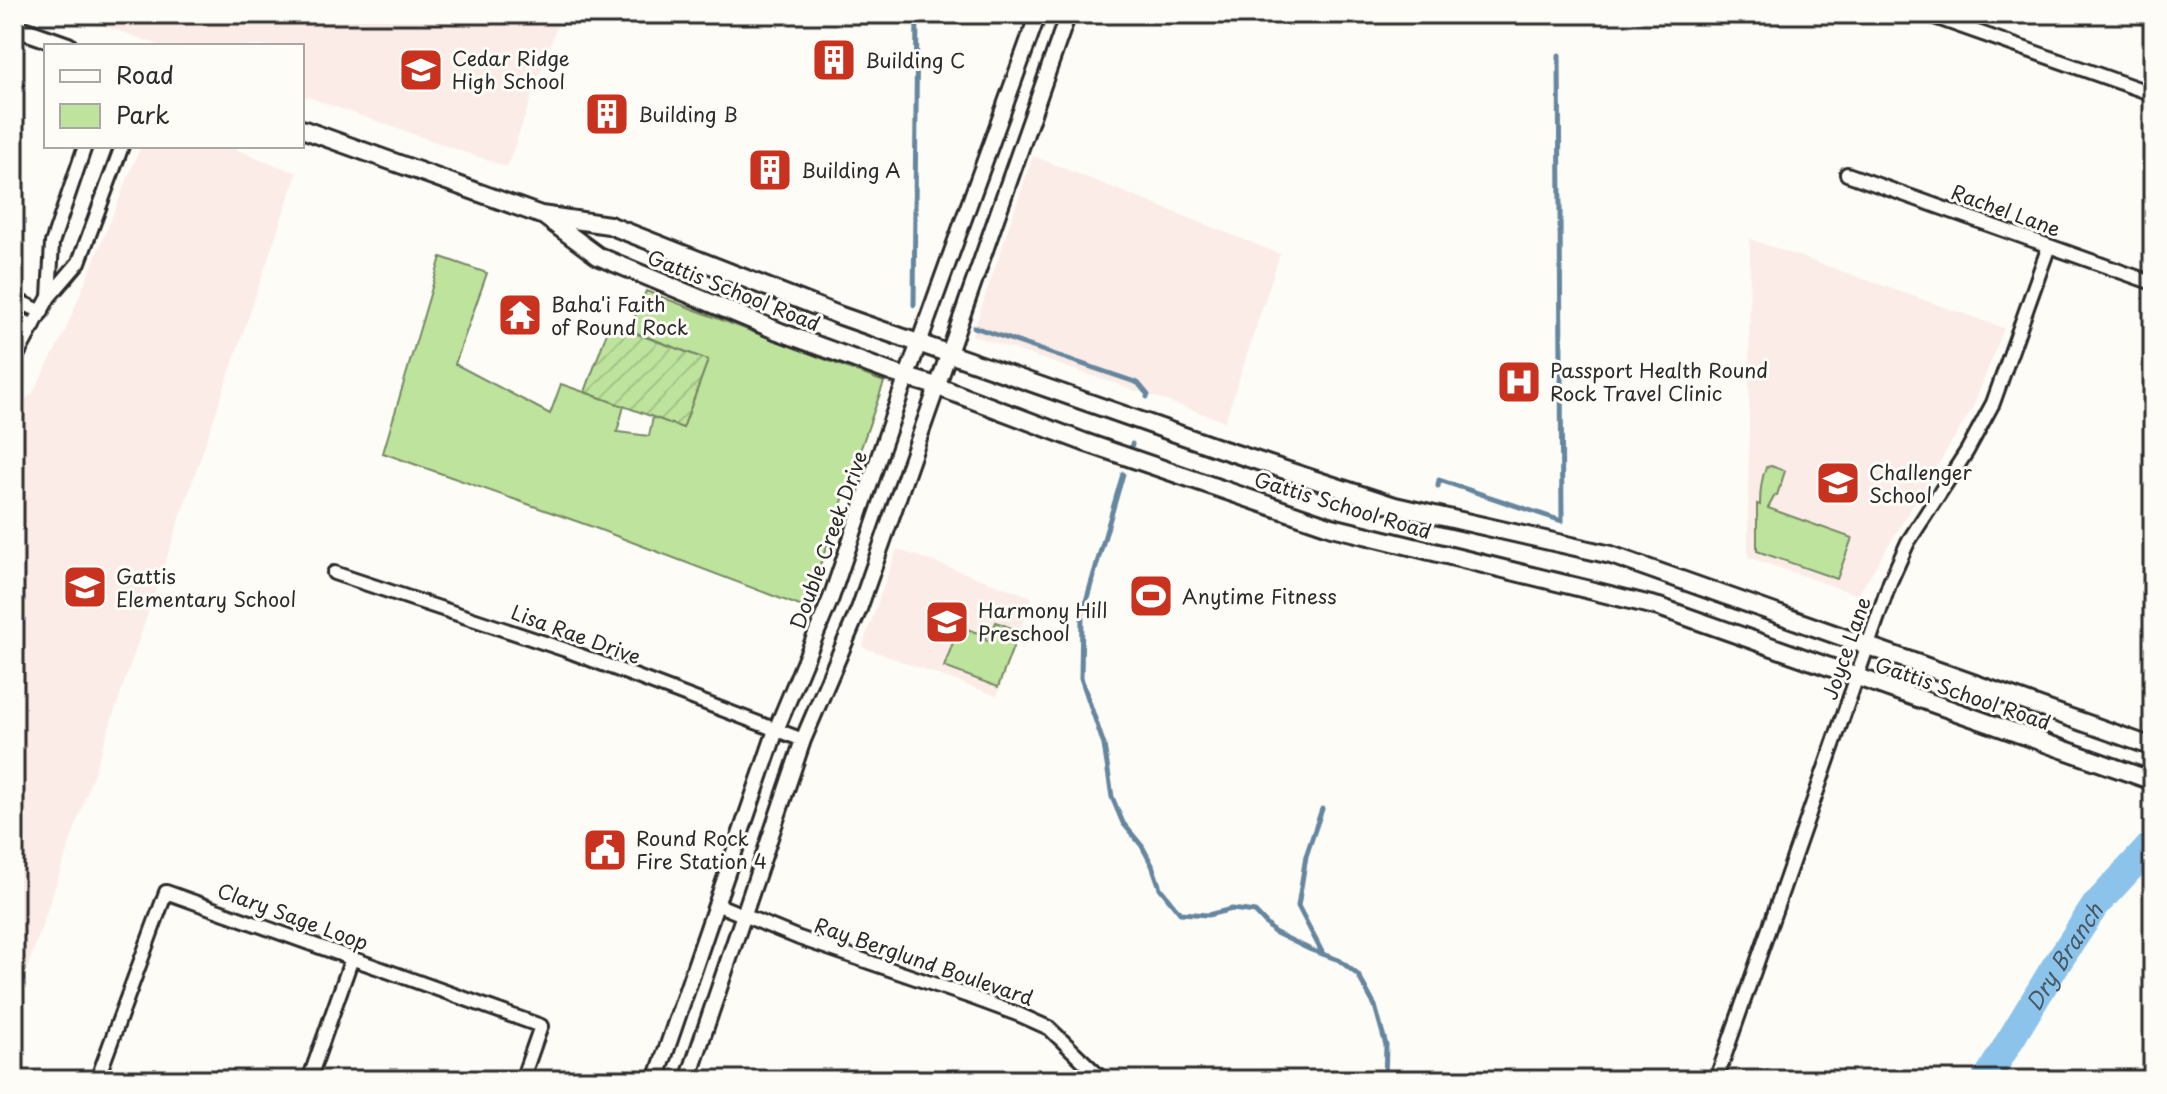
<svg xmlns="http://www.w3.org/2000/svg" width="2167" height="1094" viewBox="0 0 2167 1094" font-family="'Playpen Sans',sans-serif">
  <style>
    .built { fill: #fbece7 }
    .green { fill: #bee39d; stroke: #748764; stroke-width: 2 }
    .garden { fill: url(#garden-furrows); stroke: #748764; stroke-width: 2 }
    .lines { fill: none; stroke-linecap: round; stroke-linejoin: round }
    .stream { stroke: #65869e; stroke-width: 5 }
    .river { stroke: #8cc3ea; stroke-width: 28 }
    .minor-casing { stroke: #2b2b2b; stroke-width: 18 }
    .tertiary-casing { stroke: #2b2b2b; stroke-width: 20 }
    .secondary-casing { stroke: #2b2b2b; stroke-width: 22 }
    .minor { stroke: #fdfcf7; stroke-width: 12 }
    .tertiary { stroke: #fdfcf7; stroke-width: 14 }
    .secondary { stroke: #fdfcf7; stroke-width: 16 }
    .labels { text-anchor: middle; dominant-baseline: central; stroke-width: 6; stroke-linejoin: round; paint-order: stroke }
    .poi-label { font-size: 20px; fill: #2b2b2b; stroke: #fdfcf7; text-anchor: start }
    .street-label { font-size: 20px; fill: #2b2b2b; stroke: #fdfcf7 }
    .water-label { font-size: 22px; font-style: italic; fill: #485964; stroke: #fdfcf7 }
  </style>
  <defs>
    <pattern id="garden-furrows" width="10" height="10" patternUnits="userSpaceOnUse" patternTransform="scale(2)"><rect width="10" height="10" fill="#bee39d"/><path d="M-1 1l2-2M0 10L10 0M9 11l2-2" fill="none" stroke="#a3c387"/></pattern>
  </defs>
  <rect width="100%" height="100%" fill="#fdfcf7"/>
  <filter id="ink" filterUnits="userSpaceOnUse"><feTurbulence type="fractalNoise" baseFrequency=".0125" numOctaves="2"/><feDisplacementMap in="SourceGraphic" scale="16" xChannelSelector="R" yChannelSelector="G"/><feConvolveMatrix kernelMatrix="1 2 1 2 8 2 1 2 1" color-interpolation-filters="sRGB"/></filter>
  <g filter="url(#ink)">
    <!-- built -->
    <path class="built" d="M70 14H561L507 167 302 95V46H162Z
      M141 146H227L297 173 14 1008V411L32 394 63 336Z
      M1033 156 1280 254 1225 421 972 335Z
      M1750 239 2004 328 1972 409 1858 595 1748 557Z
      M897 549 1032 597 997 696 862 647Z"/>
    <!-- green -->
    <path class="green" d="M441 257 487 273 455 364 550 414 561 384 624 406 617 432 649 436 653 417 683 428 708 360 629 330 646 291 884 382 805 608 590 526 383 453Z
      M1771 466 1785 471 1777 495H1775L1768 508 1852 538 1837 579 1757 551V504L1760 505C1760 493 1762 477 1766 467Z
      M996 622 1019 631 998 687 944 667 959 626 986 636 985 640 988 641Z"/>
    <!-- garden -->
    <path class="garden" d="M610 324 708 360 683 428 585 392Z"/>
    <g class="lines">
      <!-- stream -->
      <path class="stream" d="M914 305 917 14
        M974 327 1138 383 1148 395 1147 397
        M1131 448 1132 444
        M1123 474 1082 615 1081 678 1104 745 1112 797 1123 823 1142 846 1152 865 1160 888 1180 913 1208 915 1232 909 1255 912 1274 932 1311 950 1339 960 1358 975 1375 1006 1386 1045 1385 1080
        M1438 486 1439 480 1562 521 1559 55
        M1322 809 1306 856 1298 906 1323 954"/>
      <!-- river -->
      <path class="river" id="s1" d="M1986 1080 2054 968 2095 906 2153 843"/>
      <!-- minor casing -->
      <g class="minor-casing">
        <path id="minor" d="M1926 14 2153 94
          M1847 174 2153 283
          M49 297 52 243 85 146
          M14 299 42 312
          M14 317 34 326
          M14 361 49 297 79 262 122 146
          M334 573 566 650 803 740
          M716 904 799 938 968 996 1020 1015 1049 1028 1103 1080
          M97 1080 166 892 541 1026 522 1080
          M309 1080 352 958
          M1716 1080 1890 582 1908 542 1967 451 1993 403 2049 246"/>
      </g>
      <!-- tertiary casing -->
      <g class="tertiary-casing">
        <path id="tertiary" d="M656 1080 776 730 831 598 899 398 1038 14
          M688 1080 803 740 859 609 1068 14"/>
      </g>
      <!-- secondary casing -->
      <g class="secondary-casing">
        <path id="secondary" d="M14 27 68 46
          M302 129 541 215 609 225 841 316 1221 449 1395 506 1611 555 2153 747
          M544 216 598 256 778 331 893 373 936 386 1084 442 1332 527 1659 607 2153 781"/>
      </g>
      <!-- minor -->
      <use href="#minor" class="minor"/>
      <!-- tertiary -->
      <use href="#tertiary" class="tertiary"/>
      <!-- secondary -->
      <use href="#secondary" class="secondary"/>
    </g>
  </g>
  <!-- icons -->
  <defs>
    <g id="building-square" transform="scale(2.3)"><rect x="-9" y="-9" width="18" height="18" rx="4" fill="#c8321e" stroke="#fdfcf7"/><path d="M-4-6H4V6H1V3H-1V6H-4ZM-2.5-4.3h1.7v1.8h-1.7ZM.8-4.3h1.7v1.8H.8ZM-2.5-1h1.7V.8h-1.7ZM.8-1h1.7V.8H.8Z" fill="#fff"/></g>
    <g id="school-square" transform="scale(2.3)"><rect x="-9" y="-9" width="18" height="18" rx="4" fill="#c8321e" stroke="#fdfcf7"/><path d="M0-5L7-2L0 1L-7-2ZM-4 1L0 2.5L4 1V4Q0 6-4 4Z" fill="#fff"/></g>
    <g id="temple-square" transform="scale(2.3)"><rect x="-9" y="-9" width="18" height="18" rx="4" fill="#c8321e" stroke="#fdfcf7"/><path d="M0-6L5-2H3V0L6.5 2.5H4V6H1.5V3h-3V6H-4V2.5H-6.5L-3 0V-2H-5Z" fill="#fff"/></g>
    <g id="hospital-square" transform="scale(2.3)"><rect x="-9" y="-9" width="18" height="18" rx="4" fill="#c8321e" stroke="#fdfcf7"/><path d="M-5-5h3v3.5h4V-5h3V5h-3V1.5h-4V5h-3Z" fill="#fff"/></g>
    <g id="stadium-square" transform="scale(2.3)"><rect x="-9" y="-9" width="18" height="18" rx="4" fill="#c8321e" stroke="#fdfcf7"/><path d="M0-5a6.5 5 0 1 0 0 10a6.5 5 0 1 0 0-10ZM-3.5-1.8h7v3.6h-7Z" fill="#fff"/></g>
    <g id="civic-square" transform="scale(2.3)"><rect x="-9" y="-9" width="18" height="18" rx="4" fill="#c8321e" stroke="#fdfcf7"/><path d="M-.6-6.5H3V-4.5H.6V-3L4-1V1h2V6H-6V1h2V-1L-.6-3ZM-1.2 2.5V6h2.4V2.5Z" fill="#fff"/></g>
  </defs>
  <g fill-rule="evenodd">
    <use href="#building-square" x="834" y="60"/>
    <use href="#school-square" x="421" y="70"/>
    <use href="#building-square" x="607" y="114"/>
    <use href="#building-square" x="770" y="170"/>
    <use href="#temple-square" x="520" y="315"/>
    <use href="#hospital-square" x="1519" y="382"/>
    <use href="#school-square" x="1838" y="483"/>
    <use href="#school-square" x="85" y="587"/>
    <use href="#stadium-square" x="1151" y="596"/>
    <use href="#school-square" x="947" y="622"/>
    <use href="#civic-square" x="605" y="850"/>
  </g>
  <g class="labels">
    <!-- poi labels -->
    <g class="poi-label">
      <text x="452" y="58">Cedar Ridge<tspan x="452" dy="23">High School</tspan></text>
      <text x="865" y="60">Building C</text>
      <text x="638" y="114">Building B</text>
      <text x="801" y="170">Building A</text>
      <text x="551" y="304">Baha'i Faith<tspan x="551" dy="23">of Round Rock</tspan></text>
      <text x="1550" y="370">Passport Health Round<tspan x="1550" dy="23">Rock Travel Clinic</tspan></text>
      <text x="1869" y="472">Challenger<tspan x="1869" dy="23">School</tspan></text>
      <text x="116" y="576">Gattis<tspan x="116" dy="23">Elementary School</tspan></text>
      <text x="1182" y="596">Anytime Fitness</text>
      <text x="978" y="610">Harmony Hill<tspan x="978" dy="23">Preschool</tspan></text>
      <text x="636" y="838">Round Rock<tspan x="636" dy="23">Fire Station 4</tspan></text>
    </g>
    <!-- street labels -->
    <g class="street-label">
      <text transform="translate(2006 210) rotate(20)">Rachel Lane</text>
      <text transform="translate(734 290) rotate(22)">Gattis School Road</text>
      <text transform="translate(1343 505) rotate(17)">Gattis School Road</text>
      <text transform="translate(828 540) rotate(-70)">Double Creek Drive</text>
      <text transform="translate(576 634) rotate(20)">Lisa Rae Drive</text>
      <text transform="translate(1846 648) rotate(-71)">Joyce Lane</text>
      <text transform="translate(1963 693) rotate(19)">Gattis School Road</text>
      <text transform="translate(293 916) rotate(20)">Clary Sage Loop</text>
      <text transform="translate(924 961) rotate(19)">Ray Berglund Boulevard</text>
    </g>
    <!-- water labels -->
    <g class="water-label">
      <text stroke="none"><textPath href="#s1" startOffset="146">Dry Branch</textPath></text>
    </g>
  </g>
  <!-- margin -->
  <rect width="2167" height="1094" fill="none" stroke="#fdfcf7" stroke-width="48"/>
  <rect x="24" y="24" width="2119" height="1046" fill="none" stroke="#2b2b2b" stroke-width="3" filter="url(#ink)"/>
  <!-- legend -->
  <rect x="44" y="44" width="260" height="104" fill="#fdfcf7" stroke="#a9a8a5" stroke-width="2"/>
  <rect x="60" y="70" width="40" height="12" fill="#fdfcf7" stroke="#a9a8a5" stroke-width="2"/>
  <text x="116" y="84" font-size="24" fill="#2b2b2b">Road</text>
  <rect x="60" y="104" width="40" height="24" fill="#bee39d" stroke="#a9a8a5" stroke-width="2"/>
  <text x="116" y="124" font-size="24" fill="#2b2b2b">Park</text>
</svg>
